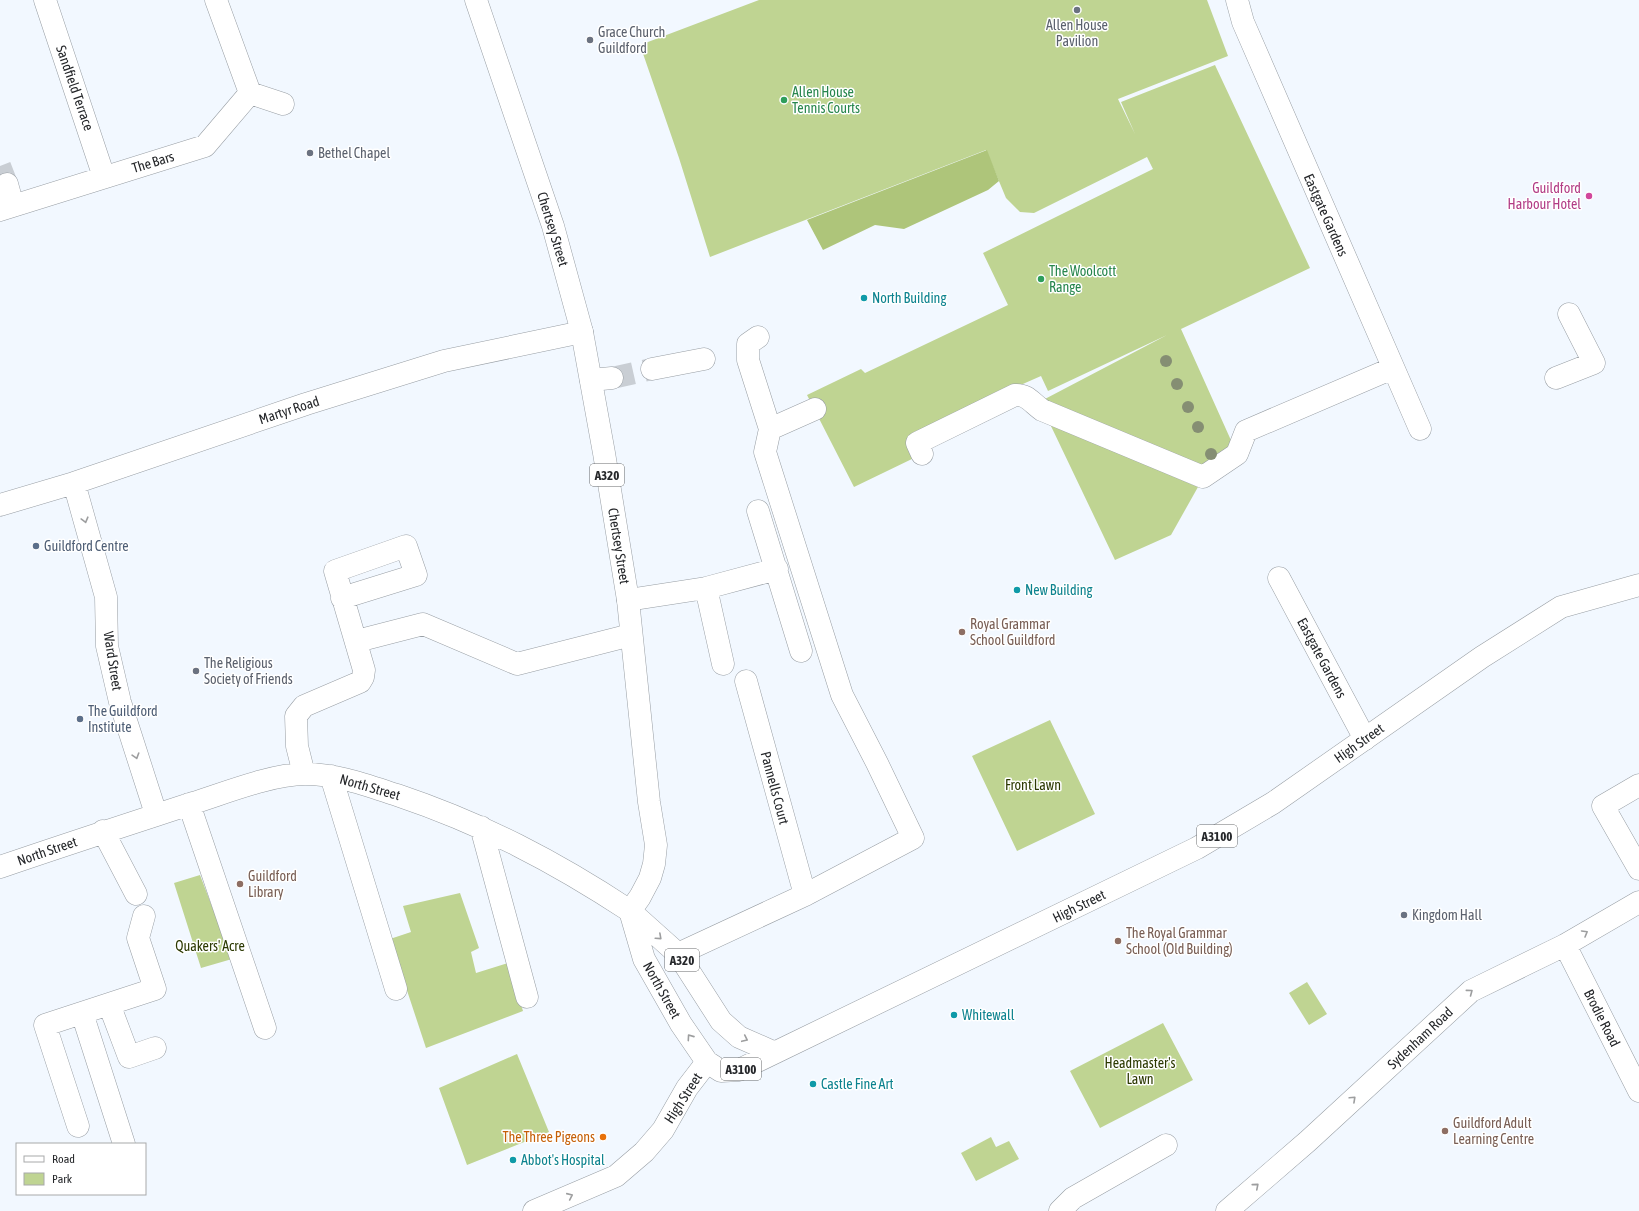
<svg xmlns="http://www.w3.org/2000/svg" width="1639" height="1211" viewBox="0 0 1639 1211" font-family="'Asap Condensed',sans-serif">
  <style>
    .green { fill: #bfd492 }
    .forest { fill: #aec57a }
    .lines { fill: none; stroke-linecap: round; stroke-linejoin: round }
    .minor-tunnel { stroke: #c9ced4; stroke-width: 22; stroke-dasharray: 22 11; stroke-linecap: butt }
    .minor-casing { stroke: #989ea4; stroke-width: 23 }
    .major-casing { stroke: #989ea4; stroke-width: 23 }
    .minor { stroke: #fff; stroke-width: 22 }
    .major { stroke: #fff; stroke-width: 22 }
    .tree { fill: #858e73 }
    .oneway { stroke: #9d9e9f }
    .worship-dot { fill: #6b7280; stroke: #fff; stroke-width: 1.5 }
    .leisure-dot { fill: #2e9e5b; stroke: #fff; stroke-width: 1.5 }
    .hotel-dot { fill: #d1479c; stroke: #fff; stroke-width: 1.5 }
    .culture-dot { fill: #0f9aa8; stroke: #fff; stroke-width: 1.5 }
    .service-dot { fill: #5c6f8a; stroke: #fff; stroke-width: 1.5 }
    .education-dot { fill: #8d6e63; stroke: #fff; stroke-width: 1.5 }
    .food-dot { fill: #e8710a; stroke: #fff; stroke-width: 1.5 }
    .labels { text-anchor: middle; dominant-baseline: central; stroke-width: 3; stroke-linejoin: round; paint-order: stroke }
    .shield { fill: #fff; stroke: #66686a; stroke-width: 1 }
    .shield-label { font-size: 13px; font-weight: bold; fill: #25272a }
    .worship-label { font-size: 14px; fill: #5b616d; stroke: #fff; text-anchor: start }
    .street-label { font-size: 14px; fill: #25272a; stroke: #fff }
    .leisure-label { font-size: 14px; fill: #27864d; stroke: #fff; text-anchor: start }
    .hotel-label { font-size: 14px; fill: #b23c85; stroke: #fff; text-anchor: end }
    .culture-label { font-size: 14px; fill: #0d838f; stroke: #fff; text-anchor: start }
    .service-label { font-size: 14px; fill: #4e5e75; stroke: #fff; text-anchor: start }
    .education-label { font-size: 14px; fill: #785e54; stroke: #fff; text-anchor: start }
    .park-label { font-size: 14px; fill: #2b3800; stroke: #fff }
    .food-label { font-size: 14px; fill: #c56008; stroke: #fff; text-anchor: end }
  </style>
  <rect width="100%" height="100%" fill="#f2f8ff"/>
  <!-- green -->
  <path class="green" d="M759 0H1207L1228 56 1118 99 1135 134 1121 102 1215 65 1310 268 1181 329 1234 447 1201 465 1043 400 1167 335 1048 391 1041 376 914 432V458L854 487 807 395 861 369 865 373 1008 305 983 253 1153 169 1147 157 1034 213 1020 212 1006 198 986 150 710 257 679 158 640 45Z
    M1050 424 1198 487 1171 535 1115 560Z
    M1050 720 1095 814 1017 851 972 756Z
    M200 875 232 959 201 968 174 883Z
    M460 893 479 948 471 952 476 973 508 963 523 1011 426 1048 390 939 411 932 403 906Z
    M1307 982 1327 1014 1309 1025 1289 993Z
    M1163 1023 1193 1080 1100 1128 1070 1071Z
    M517 1054 549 1132 467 1165 439 1088Z
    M991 1137 996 1147 1009 1141 1019 1159 976 1181 961 1153Z"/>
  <!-- forest -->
  <path class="forest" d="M987 150 999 181 988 190 904 229 875 225 823 250 807 220Z"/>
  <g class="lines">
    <!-- minor-tunnel -->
    <path class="minor-tunnel" d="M0 166 7 184
      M612 378 652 369"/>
    <!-- minor casing -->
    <g class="minor-casing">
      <path id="minor" d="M45 0 104 177
        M216 0 250 93
        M1237 0 1243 22 1420 429
        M7 184 13 206
        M0 210 205 146 250 93 283 104
        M758 337 748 344V360L770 429
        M652 369 704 359
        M1556 378 1594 363 1569 314
        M591 380 612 378
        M922 454 917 443 1015 395C1027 394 1032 403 1042 410L1203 477 1237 454 1246 431 1393 368
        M74 483 106 597 107 646 120 702 156 814
        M0 505 74 483 306 404 444 361 582 332
        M758 511 801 651
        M1279 578 1365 739
        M706 588 723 664
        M628 600 706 588 777 569
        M357 641 423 624 517 664 631 635
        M746 681 805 895
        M304 774 297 746 296 716 304 706 360 682 363 677 364 670 335 571 406 546 416 575 342 598
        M331 776 396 989
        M1639 785 1603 806 1639 869
        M189 804 265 1028
        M481 827 527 997
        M103 831 136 894
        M0 867C64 845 129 824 193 803 225 793 272 774 305 774 337 774 366 785 397 795 483 824 554 861 630 911
        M1565 945 1639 1091
        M678 954 805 895 913 838 877 763 842 695 765 452 770 429 815 409
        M109 1004 129 1057 155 1048
        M82 1013 124 1144
        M78 1126 45 1025 155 989 138 938 144 916
        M534 1211 616 1176 644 1152 663 1130 687 1088 707 1062
        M1060 1211 1073 1198 1166 1145
        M1227 1211 1308 1141 1471 991 1565 945 1639 902"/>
    </g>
    <!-- major casing -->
    <g class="major-casing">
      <path id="major" d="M476 0 553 226 582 332 604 453 628 600 649 802 656 845 654 864 650 878 640 897 630 911
        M630 911 644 959 681 1024 707 1062 721 1071 739 1070 1197 848 1273 803 1482 657 1561 607 1639 585
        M630 911 678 954 721 1021 739 1037 773 1052"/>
    </g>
    <!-- minor -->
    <use href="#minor" class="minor"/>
    <!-- major -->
    <use href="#major" class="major"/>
  </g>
  <!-- trees -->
  <g class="tree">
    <circle cx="1166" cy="361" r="6"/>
    <circle cx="1177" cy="384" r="6"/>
    <circle cx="1188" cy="407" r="6"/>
    <circle cx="1198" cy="427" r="6"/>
    <circle cx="1211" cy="454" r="6"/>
  </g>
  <!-- one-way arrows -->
  <defs><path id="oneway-chevron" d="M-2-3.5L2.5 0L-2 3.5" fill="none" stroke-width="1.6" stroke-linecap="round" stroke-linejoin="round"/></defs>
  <g class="oneway">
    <use href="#oneway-chevron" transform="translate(85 520) rotate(75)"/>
    <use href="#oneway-chevron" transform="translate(136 756) rotate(73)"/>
    <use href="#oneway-chevron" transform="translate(1585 933) rotate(-30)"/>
    <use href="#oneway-chevron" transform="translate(659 937) rotate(42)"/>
    <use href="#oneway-chevron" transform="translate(1470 992) rotate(-37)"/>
    <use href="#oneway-chevron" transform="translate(690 1037) rotate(-125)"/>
    <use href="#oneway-chevron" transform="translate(745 1039) rotate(25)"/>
    <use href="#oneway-chevron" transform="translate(1353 1099) rotate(-43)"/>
    <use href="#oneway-chevron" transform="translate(1256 1186) rotate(-41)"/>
    <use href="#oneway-chevron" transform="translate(570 1196) rotate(-24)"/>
  </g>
  <!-- markers -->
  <g class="worship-dot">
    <circle cx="1077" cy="10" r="4"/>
    <circle cx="590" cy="40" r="4"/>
    <circle cx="310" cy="153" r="4"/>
    <circle cx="196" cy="671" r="4"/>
    <circle cx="1404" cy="915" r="4"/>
  </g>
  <g class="leisure-dot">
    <circle cx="784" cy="100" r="4"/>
    <circle cx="1041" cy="279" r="4"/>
  </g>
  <circle class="hotel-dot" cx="1589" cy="196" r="4"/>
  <g class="culture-dot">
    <circle cx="864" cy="298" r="4"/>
    <circle cx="1017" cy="590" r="4"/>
    <circle cx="954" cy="1015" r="4"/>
    <circle cx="813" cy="1084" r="4"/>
    <circle cx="513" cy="1160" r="4"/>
  </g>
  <g class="service-dot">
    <circle cx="36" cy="546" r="4"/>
    <circle cx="80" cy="719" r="4"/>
  </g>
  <g class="education-dot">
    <circle cx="962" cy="632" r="4"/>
    <circle cx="240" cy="884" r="4"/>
    <circle cx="1118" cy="941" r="4"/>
    <circle cx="1445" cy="1131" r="4"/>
  </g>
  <circle class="food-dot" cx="603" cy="1137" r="4"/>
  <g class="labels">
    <!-- shield labels -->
    <g class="shield">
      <rect x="590" y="464" width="34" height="22" rx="3"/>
      <rect x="1197" y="825" width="40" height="22" rx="3"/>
      <rect x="665" y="949" width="34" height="22" rx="3"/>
      <rect x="721" y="1058" width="40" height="22" rx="3"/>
    </g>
    <g class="shield-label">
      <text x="607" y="475">A320</text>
      <text x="1217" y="836">A3100</text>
      <text x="682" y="960">A320</text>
      <text x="741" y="1069">A3100</text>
    </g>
    <!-- worship labels -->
    <g class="worship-label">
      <text x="1077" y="25" text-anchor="middle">Allen House<tspan x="1077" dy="16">Pavilion</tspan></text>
      <text x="598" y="32">Grace Church<tspan x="598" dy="16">Guildford</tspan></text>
      <text x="318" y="153">Bethel Chapel</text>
      <text x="204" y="663">The Religious<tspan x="204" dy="16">Society of Friends</tspan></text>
      <text x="1412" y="915">Kingdom Hall</text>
    </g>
    <!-- street labels -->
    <g class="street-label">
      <text transform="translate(75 88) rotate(71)">Sandfield Terrace</text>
      <text transform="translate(153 162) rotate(-17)">The Bars</text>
      <text transform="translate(1326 215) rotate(66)">Eastgate Gardens</text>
      <text transform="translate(553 229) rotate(73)">Chertsey Street</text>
      <text transform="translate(289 410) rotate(-18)">Martyr Road</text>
      <text transform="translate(619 546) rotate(81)">Chertsey Street</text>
      <text transform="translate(1322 658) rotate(62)">Eastgate Gardens</text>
      <text transform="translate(113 661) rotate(81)">Ward Street</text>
      <text transform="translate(1359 743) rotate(-35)">High Street</text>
      <text transform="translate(370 787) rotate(16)">North Street</text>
      <text transform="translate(775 788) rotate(75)">Pannells Court</text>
      <text transform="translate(47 851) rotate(-19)">North Street</text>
      <text transform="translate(1079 906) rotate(-26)">High Street</text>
      <text transform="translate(662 990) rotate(61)">North Street</text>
      <text transform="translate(1602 1018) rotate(63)">Brodie Road</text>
      <text transform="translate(1420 1038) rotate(-43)">Sydenham Road</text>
      <text transform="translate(683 1098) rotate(-57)">High Street</text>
    </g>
    <!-- leisure labels -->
    <g class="leisure-label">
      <text x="792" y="92">Allen House<tspan x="792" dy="16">Tennis Courts</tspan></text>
      <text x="1049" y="271">The Woolcott<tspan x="1049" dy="16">Range</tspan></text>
    </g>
    <!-- hotel labels -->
    <g class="hotel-label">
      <text x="1581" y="188">Guildford<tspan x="1581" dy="16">Harbour Hotel</tspan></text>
    </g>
    <!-- culture labels -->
    <g class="culture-label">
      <text x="872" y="298">North Building</text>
      <text x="1025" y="590">New Building</text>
      <text x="962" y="1015">Whitewall</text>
      <text x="821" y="1084">Castle Fine Art</text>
      <text x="521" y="1160">Abbot's Hospital</text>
    </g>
    <!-- service labels -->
    <g class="service-label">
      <text x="44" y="546">Guildford Centre</text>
      <text x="88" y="711">The Guildford<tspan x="88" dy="16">Institute</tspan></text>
    </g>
    <!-- education labels -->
    <g class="education-label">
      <text x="970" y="624">Royal Grammar<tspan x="970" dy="16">School Guildford</tspan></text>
      <text x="248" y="876">Guildford<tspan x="248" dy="16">Library</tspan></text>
      <text x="1126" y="933">The Royal Grammar<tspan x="1126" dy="16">School (Old Building)</tspan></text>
      <text x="1453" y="1123">Guildford Adult<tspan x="1453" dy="16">Learning Centre</tspan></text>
    </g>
    <!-- park labels -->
    <g class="park-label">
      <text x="1033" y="785">Front Lawn</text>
      <text x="210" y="946">Quakers' Acre</text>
      <text x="1140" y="1063">Headmaster's<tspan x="1140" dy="16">Lawn</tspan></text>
    </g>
    <!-- food labels -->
    <g class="food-label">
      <text x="595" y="1137">The Three Pigeons</text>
    </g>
  </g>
  <!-- legend -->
  <rect x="16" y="1143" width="130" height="52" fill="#ffffff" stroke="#a8a9aa"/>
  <rect x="24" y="1156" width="20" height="6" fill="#ffffff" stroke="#a8a9aa"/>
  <text x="52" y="1163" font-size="12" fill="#25272a">Road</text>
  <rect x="24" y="1173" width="20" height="12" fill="#bfd492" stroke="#a8a9aa"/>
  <text x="52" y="1183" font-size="12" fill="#25272a">Park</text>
</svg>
